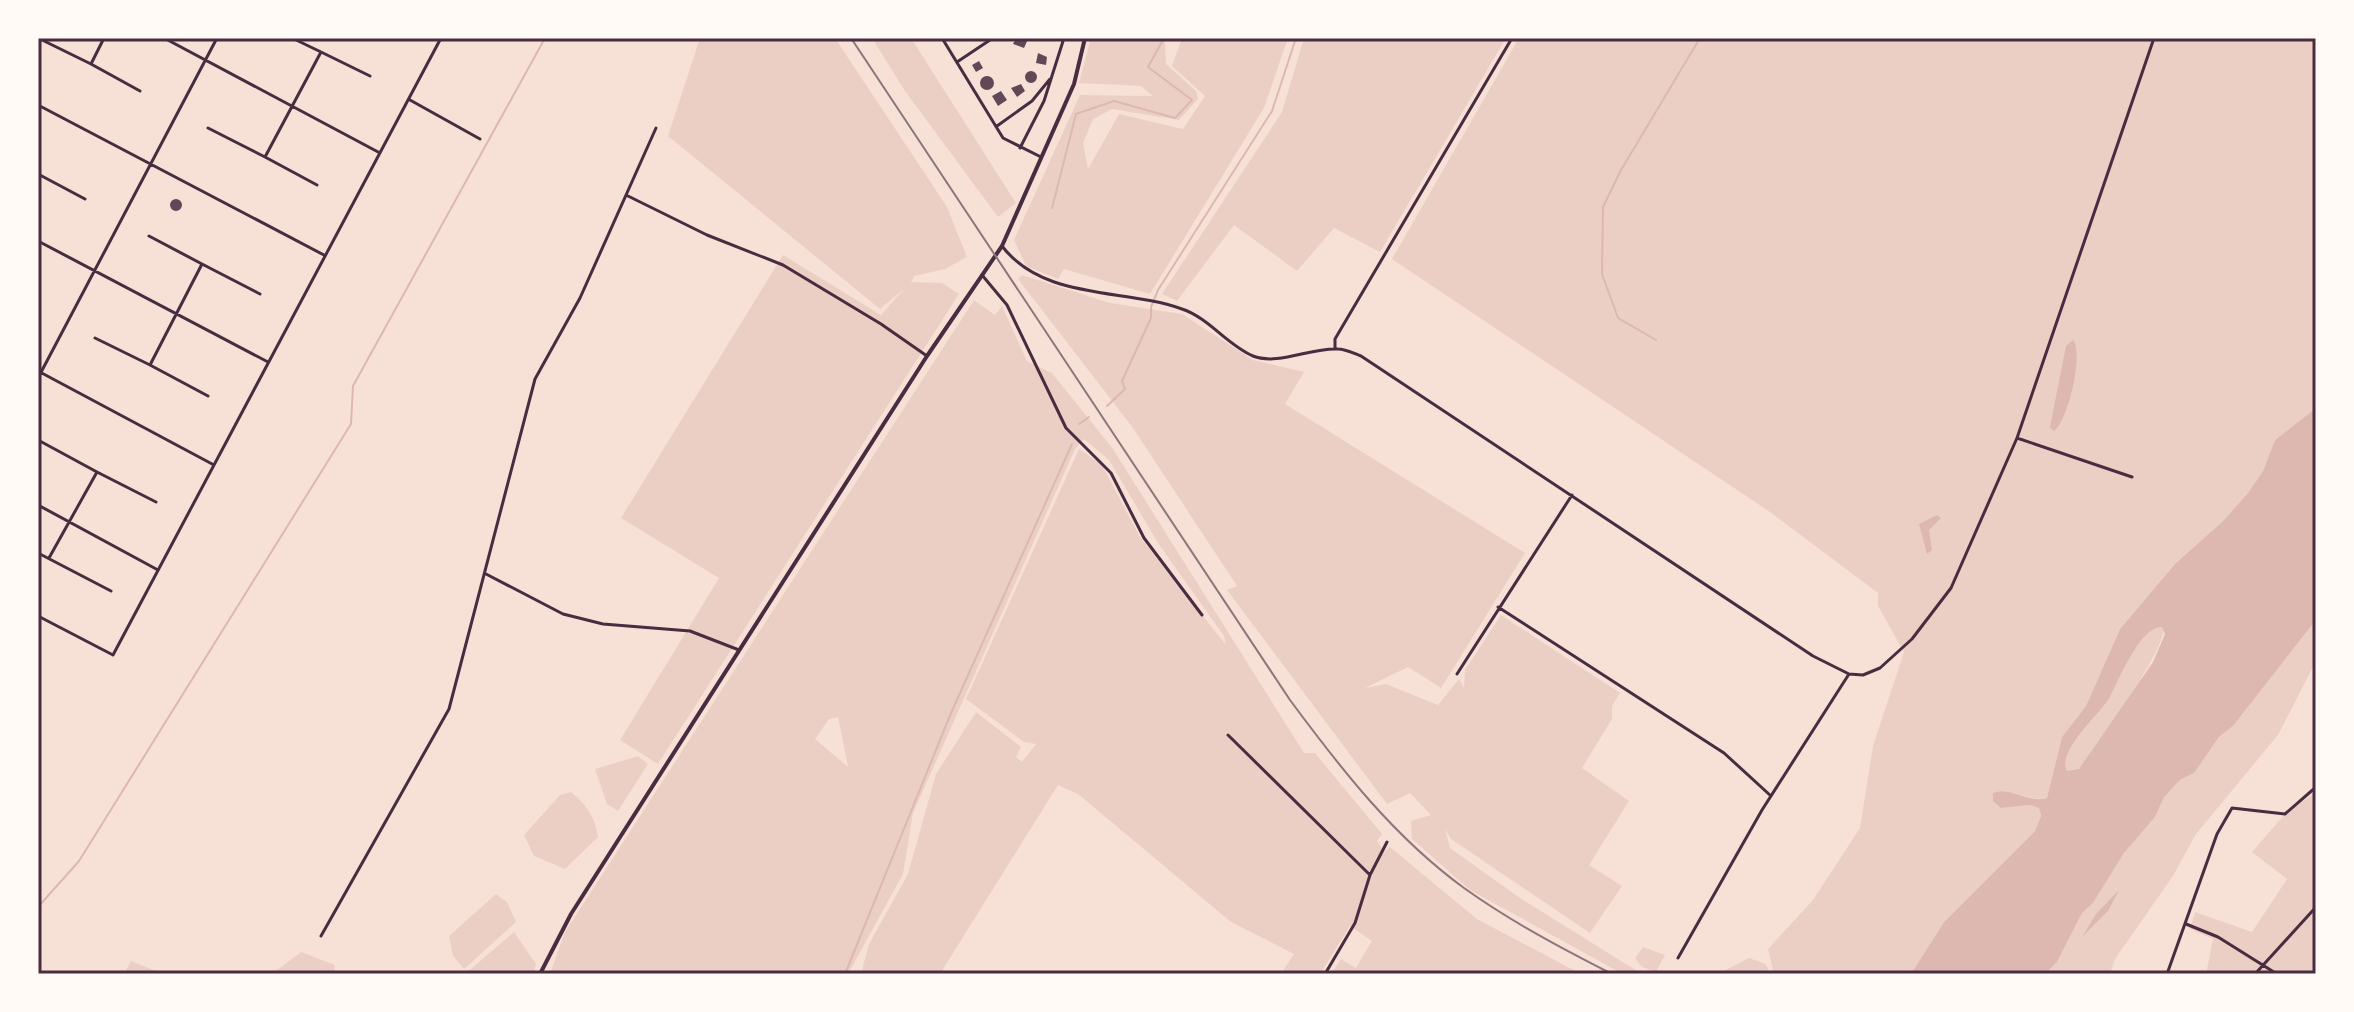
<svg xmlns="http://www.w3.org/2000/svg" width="2354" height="1012" viewBox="0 0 2354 1012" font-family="'Fira Sans',sans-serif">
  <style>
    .green { fill: #ebcfc5; fill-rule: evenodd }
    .water { fill: #dcb8b0; fill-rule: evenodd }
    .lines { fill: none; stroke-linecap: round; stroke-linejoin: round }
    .stream { stroke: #dcb8b0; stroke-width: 2 }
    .building { fill: #644757 }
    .minor { stroke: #4a2c40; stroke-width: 3 }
    .tertiary { stroke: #4a2c40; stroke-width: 4 }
    .rail { stroke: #8f747c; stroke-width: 2 }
    .neatline { fill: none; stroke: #4a2c40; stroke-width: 3 }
  </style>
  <rect width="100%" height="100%" fill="#f7e1d7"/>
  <!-- green -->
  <path class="green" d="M700 38H835L947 207 967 257 945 269 914 276 911 282 942 283 959 294 658 764 620 740 719 578 621 518 783 255 881 315 904 289 880 309 668 136Z
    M872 38H911L1016 203 998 217 905 91Z
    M1091 38H1169L1165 42 1166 64 1196 91 1198 99 1179 120 1112 109 1093 119 1083 143 1088 169 1119 114 1183 129 1205 96 1172 66 1182 38H1288L1264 108 1150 294 1064 269 1058 279 1026 266 1014 240 1080 95 1153 96 1141 86 1079 83Z
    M1304 38H1506L1380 252 1334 228 1297 271 1234 225 1177 301 1162 294 1282 112Z
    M1519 38H2316V408L2275 440 2263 471 2248 493 2223 521 2175 564 2120 629 2086 706 2062 737 2047 798C2029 803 2010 786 1993 793V801L2001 808 2030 805 2039 808 2041 816 2035 831 1944 922 1911 974H1774L1768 949 1813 900 1860 828 1873 746 1904 652 1878 606V593L1770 512 1392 259Z
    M1022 275 1110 303 1182 314 1253 360 1304 372 1285 404 1525 553 1441 688 1408 667 1365 688 1386 684 1438 705 1459 679 1464 688 1465 670 1501 615 1620 693 1612 706V719L1582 768 1629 801 1589 865 1622 886 1590 933 1451 839 1445 829 1450 848 1520 898 1642 974H1623L1470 890 1412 839 1411 821 1431 815 1410 793 1387 804 1227 590 1237 586 1133 428 1018 279Z
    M974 300 995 315 1002 306 1027 361 1052 373 1113 449 1304 753H1315L1382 834 1377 841 1384 852 1390 847 1477 919 1581 974H1331L1341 959 1356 968 1372 941 1350 926 1320 974H1281L1294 954 1231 922 1078 794 1058 785 940 974H861L869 944 908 874 936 774 976 712 1021 747 1016 757 1022 762 1036 744 1024 742 966 699 1079 449 1102 465 1140 537 1226 645 1224 636 1158 543 1109 460 1084 439 1075 449 913 813 903 874 848 974H550L565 932ZM838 717 848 766H847L815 739 829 719Z
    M2316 620V661L2278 735 2196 834 2173 876 2115 959 2110 974H2045L2057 962 2082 913 2093 903 2124 853 2155 817 2164 796 2180 780 2194 773 2219 737 2233 726Z
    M2159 626 2164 628C2165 650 2098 744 2082 766L2073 773 2067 771C2057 750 2100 716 2110 697 2121 677 2135 635 2159 626Z
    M638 756 648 764 618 811 607 804 595 769Z
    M571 792C587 805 595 817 598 837L565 869 534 856 524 835 560 795Z
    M2316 792V974H2206L2213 939 2190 929 2195 912 2252 932 2287 879 2252 852 2285 814Z
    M496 894 507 902 516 922 464 969 453 956 449 936Z
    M514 932 536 964 533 974H465Z
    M1643 947 1665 955 1656 972 1642 967 1635 958Z
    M301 952 335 965 334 974H272Z
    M1749 958 1766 964 1770 974H1718Z
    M131 961 163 974H124Z"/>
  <!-- water -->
  <path class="water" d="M2073 340C2084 354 2068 421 2054 431L2050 427 2066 346Z
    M2316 408V620L2312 625 2233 726 2219 737 2194 773 2180 780 2164 797 2155 817 2124 853 2093 903 2082 913 2057 962 2045 974H1911L1944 922 2035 831 2041 816 2039 808 2030 805 2001 808 1993 801V793C2011 786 2029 804 2047 798L2062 737 2086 706 2120 629 2175 564 2223 521 2248 493 2263 471 2275 440ZM2162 627 2165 634 2153 662 2079 769 2067 771C2057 751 2098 716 2109 699 2119 681 2139 627 2162 627Z
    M1937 515 1941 518 1929 530 1932 550 1927 554 1919 524Z
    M2119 890 2108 911 2082 937 2096 914Z"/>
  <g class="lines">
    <!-- stream -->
    <path class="stream" d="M1052 208 1076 114 1114 101 1175 118 1192 100 1148 67 1164 38
      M1656 340 1618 318 1602 274 1603 207 1621 170 1700 38
      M1107 406 1125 389 1122 381 1151 318V307L1158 290 1272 111 1296 38
      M1079 424 1089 417
      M38 907 79 861 351 424 353 386 545 38
      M845 974 951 713 1072 444"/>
  </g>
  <!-- building -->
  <path class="building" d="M1016 38 1028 39 1024 48 1013 44Z
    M1038 53 1047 57 1046 65 1036 63Z
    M979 61 983 68 976 72 972 65Z
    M1025 77a6 6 0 1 1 12 0a6 6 0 1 1-12 0Z
    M980 83a7 7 0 1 1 14 0a7 7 0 1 1-14 0Z
    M1021 84 1025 91 1017 97 1011 88Z
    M1001 91 1007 100 998 106 992 96Z
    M170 205a6 6 0 1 1 12 0a6 6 0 1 1-12 0Z"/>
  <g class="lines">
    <!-- minor -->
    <path class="minor" d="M38 38 91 64
      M104 38 91 64 140 91
      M164 38 380 153
      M292 38 321 52
      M942 38 1003 138 1041 157
      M957 62 993 38
      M410 100 480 139
      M38 105 324 255
      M997 126 1032 101 1050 79
      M208 128 265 157
      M1020 148 1044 101 1064 38
      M38 174 85 199
      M317 185 265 157 321 52 370 76
      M628 196 707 235 783 265 881 324 927 356
      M149 236 202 264
      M38 241 268 362
      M1002 246C1044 301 1124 288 1182 309 1209 318 1227 345 1253 356 1278 366 1312 347 1338 349 1345 349 1353 353 1361 356L1813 656 1849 674 1863 675 1880 668 1912 639 1951 588 2017 438 2154 38
      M982 275 1007 305 1066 428 1111 473 1144 538 1202 615
      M95 338 150 365
      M1335 348V339L1512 38
      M38 371 214 465
      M38 378 217 38
      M208 396 150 365 202 264 260 294
      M2017 438 2132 477
      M38 440 97 472
      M38 505 158 570
      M38 553 111 591
      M49 558 97 472 156 502
      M486 574 563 614 603 624 690 631 739 650
      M1498 607 1724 753 1771 796
      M38 616 113 655 441 38
      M1457 674 1572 495
      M1228 735 1370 875
      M2186 924 2218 937 2277 974
      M321 936 449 709 535 379 580 298 656 128
      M1678 958 1762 810 1849 674
      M1325 974 1355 923 1370 875 1387 842
      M2167 974 2217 834 2232 808 2285 814 2316 787
      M2255 974 2316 907
      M2315 974 2316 972"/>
    <!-- tertiary -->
    <path class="tertiary" d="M540 974 571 914 927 356 1002 246 1074 84 1085 38"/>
    <!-- rail -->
    <path class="rail" d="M851 38 1290 700C1341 769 1394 837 1464 888 1510 921 1561 948 1612 974"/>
  </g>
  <!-- border -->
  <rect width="2354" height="1012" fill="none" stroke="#fffaf5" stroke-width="80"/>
  <rect x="40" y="40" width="2274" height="932" class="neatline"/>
</svg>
